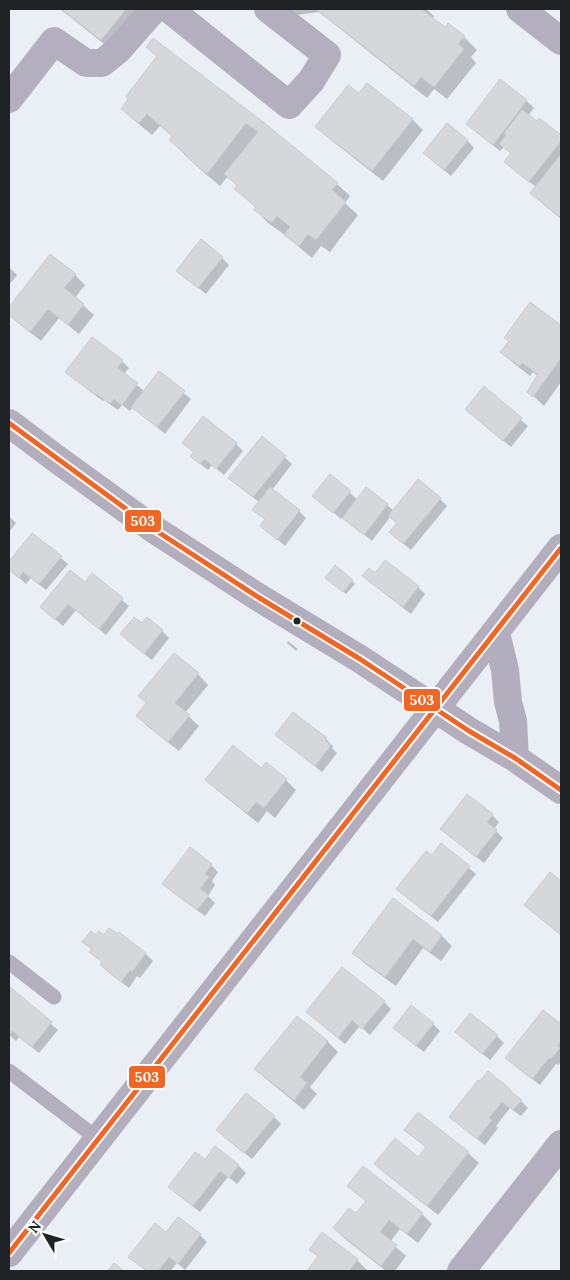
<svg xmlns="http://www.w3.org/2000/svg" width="570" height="1280" viewBox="0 0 570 1280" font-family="Lora,serif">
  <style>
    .shadow { fill: #0003 }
    .building { fill: #d6d7da; stroke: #cbcbce }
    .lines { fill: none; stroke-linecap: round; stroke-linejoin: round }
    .lane { stroke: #b4afbe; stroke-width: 15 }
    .street { stroke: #b4afbe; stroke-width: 28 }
    .secondary { stroke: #b3aebe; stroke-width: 28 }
    .bus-1-casing { stroke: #fff; stroke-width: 9 }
    .bus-1 { stroke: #f26522; stroke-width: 5 }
    .bus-dot { fill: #1f2326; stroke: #fff; stroke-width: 2 }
    .line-badge { stroke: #fff; stroke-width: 2 }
    .badge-label { font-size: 14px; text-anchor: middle; font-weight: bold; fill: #fff }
  </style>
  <rect width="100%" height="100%" fill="#eaeff5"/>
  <!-- shadow -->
  <path class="shadow" d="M60 9H149L114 52Z
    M289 9H426L434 16 432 19 445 29 464 37 477 50 471 57 476 63 447 99 434 89 427 98 319 12 296 15Z
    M158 57 337 184 350 196 345 203 358 215 330 252 321 246 312 258 299 247 286 234 285 235 268 223 256 210 257 209 236 189 238 186 228 176 220 186 202 171 183 153 170 140 173 137 160 126 152 135 135 121 122 109Z
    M501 81 527 101 534 108 528 116 537 123 539 120 561 137V219L542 203 532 193 536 187 513 169 512 154 504 147 500 151 475 131 468 124Z
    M368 85 413 120 423 130 383 181 327 137 317 127 359 95Z
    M467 140 474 148 451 176 432 160Z
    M51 256 75 275 85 285 75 298 94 315 79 334 59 318 41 341 17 322 9 314V309Z
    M222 258 229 265 206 294 177 270Z
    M9 267 17 275 9 285Z
    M531 304 561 326V382L544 406 528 391 538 376 533 372 530 376 512 362 502 352 510 341Z
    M93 339 122 361 129 368 124 374 144 391 159 373 191 399 165 434 133 407 130 411 122 405 118 410 104 400 103 401 74 379Z
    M484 388 528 426 511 447 466 409Z
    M262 438 292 464 272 490 299 511 306 518 285 546 262 526 266 520 254 510 259 502 237 485Z
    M184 443 236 444 243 451 224 475 212 465 208 470 199 463 195 453Z
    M330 476 358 500 387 505 394 511 440 499 447 506 411 550 398 539V524L390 517 372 541 351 524 343 517 341 519 321 502Z
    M9 516 16 523 9 532Z
    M32 534 68 564 46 590 31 578 26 584 9 569V563Z
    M385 562 418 587 425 594 411 614 371 583 364 576 376 574Z
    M92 575 129 606 106 635 76 610 63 626 49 614 85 584Z
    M330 581H352L355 584 346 594Z
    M142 625 162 631 169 638 152 660 128 641Z
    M288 641 298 649 296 651 287 643Z
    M174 654 198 674 208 685 185 713 199 726 179 751 147 726 137 715 147 703Z
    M294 713 326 739 333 746 332 748 337 753 322 772 284 742Z
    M262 769 286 780 296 790 275 818 267 811 258 823 217 790 207 780Z
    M492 815 499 822 494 829 503 838 484 863 449 836 442 829Z
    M441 845 476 874 438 922 405 896Z
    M211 865 218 872 212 881 215 885 208 896 215 903 205 916 171 891 164 884Z
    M550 874 561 883V935L533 912 526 905Z
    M393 900 442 936 452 946 441 961 423 948 396 986 364 963 354 953Z
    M120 934 146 954 153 961 140 978 137 976 129 988 108 972 101 965 103 963 91 952 93 950 84 942 96 937H104Z
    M9 988 58 1030 39 1053 19 1037 16 1041 9 1035Z
    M384 1002 391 1009 370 1035 360 1026 345 1044 315 1019Z
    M543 1012 561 1026V1062L558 1065 556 1064 540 1085 514 1065Z
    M297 1017 328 1042 338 1052 310 1087 317 1094 304 1110 266 1079 256 1069Z
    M433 1024 440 1031 424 1052 402 1035Z
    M456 1032 497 1036 504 1043 490 1060Z
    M509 1089 528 1108 521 1116 510 1108 496 1126 498 1128 485 1145 458 1124 451 1117Z
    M418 1114 468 1153 479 1163 438 1215 386 1174 376 1164 419 1159 427 1148 406 1130Z
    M274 1117 281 1124 252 1159 224 1137Z
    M215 1148 239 1166 246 1173 237 1184 228 1177 200 1212 177 1194Z
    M364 1168 422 1214 432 1224 418 1243 400 1229 390 1242 406 1256 395 1271H386L345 1239 334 1228 356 1215 367 1202 349 1186Z
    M167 1233 200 1235 207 1242 185 1270 177 1263 170 1271H146L130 1257Z
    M311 1250 357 1260 367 1270 366 1271H308L319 1257Z"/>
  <!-- building -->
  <path class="building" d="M61 9H126L101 40Z
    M316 9H421L445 27 448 23 465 36 458 44 464 49 434 87 421 77 414 86Z
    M153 38 262 121 338 183 332 190 346 202 316 240 308 234 299 246 284 235 290 227 277 216 272 223 254 210 256 207 234 189 237 185 224 174 258 132 246 123 207 174 188 158 189 157 169 140 172 136 147 114 139 123 121 109 128 99 126 96 157 56 146 47Z
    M500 79 527 100 493 145 466 124Z
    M367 83 413 119 372 171 315 127 348 85 359 93Z
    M522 110 537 121 539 118 561 135V141L529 182 504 162 511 153 499 144 506 135 504 133Z
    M447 123 468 140 444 170 423 153Z
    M561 154V218L530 193Z
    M201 239 223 257 198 288 176 271Z
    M50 254 76 274 64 288 84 304 68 325 48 309 30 332 9 315V307Z
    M530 302 561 325V358L533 397 527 392 538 374 522 363 519 366 500 352 509 341 504 338Z
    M92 337 123 360 117 368 138 383 122 405 114 399 110 404 97 394 95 395 65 372Z
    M159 371 185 391 157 427 131 407Z
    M484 386 522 418 503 441 465 409Z
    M203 416 237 443 216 469 204 459 200 464 190 456 194 452 182 443Z
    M262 436 286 456 253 497 228 478Z
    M330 474 351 491 333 513 312 496Z
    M418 479 441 498 403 544 389 532 397 523 388 516Z
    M270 487 300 510 277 540 260 526 265 519 252 510Z
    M366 487 388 504 364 535 342 518Z
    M32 533 62 556 39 584 23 572 19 578 9 570V561Z
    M385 560 419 586 403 607 362 576 369 568 375 573Z
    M335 565 353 580 343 592 325 578Z
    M70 570 85 582 92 573 123 598 99 629 68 604 55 620 40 607Z
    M134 617 142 623 147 617 163 630 144 654 120 634Z
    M174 653 199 673 175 703 190 715 168 742 136 716 146 703 138 696Z
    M293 712 327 738 325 740 331 745 315 766 275 735Z
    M233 745 261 768 266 762 287 779 264 808 256 802 247 813 205 780Z
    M467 794 493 814 487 822 497 830 476 857 440 829Z
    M441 843 470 866 431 916 396 889 426 851 432 855Z
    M190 847 212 864 205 874 209 877 200 889 209 895 197 910 162 884Z
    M550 872 561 881V935L524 905Z
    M393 898 442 935 430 952 413 939 385 977 352 953Z
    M109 928 118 934 119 932 146 953 132 972 130 970 121 982 100 965 102 962 89 952 92 949 82 942 91 931 96 935 99 931 104 935Z
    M342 967 385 1001 362 1029 352 1020 338 1038 306 1012Z
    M9 986 52 1022 32 1047 12 1031 9 1035Z
    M411 1005 434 1023 416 1046 393 1028Z
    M543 1010 561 1024V1041L557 1046 560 1048 551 1059 549 1058 532 1079 505 1058Z
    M470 1013 498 1035 482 1054 455 1032Z
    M297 1016 328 1041 300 1077 307 1083 294 1100 254 1069Z
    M488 1071 510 1089 509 1090 522 1100 513 1110 502 1102 489 1118 492 1120 477 1139 449 1117 478 1080 480 1081Z
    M246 1093 275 1116 244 1153 216 1130Z
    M418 1112 469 1152 427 1206 374 1164 395 1138 418 1157 426 1147 404 1130Z
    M215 1146 239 1165 229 1178 220 1171 193 1206 168 1187 195 1152 205 1159Z
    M363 1166 423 1213 407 1234 389 1220 380 1232 397 1245 381 1266 333 1228 349 1208 356 1213 366 1201 347 1186Z
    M178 1217 201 1234 178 1264 169 1257 158 1271H147L128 1257 155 1223 166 1232Z
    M322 1232 358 1259 349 1271H307L318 1256 309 1250Z
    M114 1263 124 1271H108Z"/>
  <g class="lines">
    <!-- lane -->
    <path class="lane" d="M9 962 54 997
      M9 1071 98 1139"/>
    <!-- street -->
    <path class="street" d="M169 9 289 105 311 81 327 55 268 9
      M520 9 561 41
      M9 99 54 41 86 63H102L118 50 154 9
      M461 1271 561 1144"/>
    <!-- secondary -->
    <path class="secondary" d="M9 423 54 457 152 528 258 597 360 659 469 731 515 758 561 790
      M496 633 505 670 508 702 513 721 515 758
      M9 1253 561 548"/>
    <!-- bus-1 casing -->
    <g class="bus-1-casing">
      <path id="bus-1" d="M9 423 152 528 258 597 360 659 469 731 515 758 561 790
        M9 1253 561 548"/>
    </g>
    <!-- bus-1 -->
    <use href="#bus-1" class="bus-1"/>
  </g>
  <!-- markers -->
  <circle class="bus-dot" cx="297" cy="621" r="4.5"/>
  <g class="line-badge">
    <rect x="124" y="509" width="38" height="24" rx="5" fill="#f26522"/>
    <rect x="403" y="688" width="38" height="24" rx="5" fill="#f26522"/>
    <rect x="128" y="1065" width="38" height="24" rx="5" fill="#f26522"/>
  </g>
  <g class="badge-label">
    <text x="143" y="526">503</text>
    <text x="422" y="705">503</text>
    <text x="147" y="1082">503</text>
  </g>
  <!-- border -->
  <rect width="570" height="1280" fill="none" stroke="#1f2326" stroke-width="20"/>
  <!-- north arrow -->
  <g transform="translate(45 1235) rotate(308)" stroke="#ffffff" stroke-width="4" paint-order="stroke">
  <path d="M0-4L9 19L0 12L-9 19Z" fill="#1f2326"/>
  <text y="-8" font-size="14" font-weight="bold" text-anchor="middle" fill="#1f2326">N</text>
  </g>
</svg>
